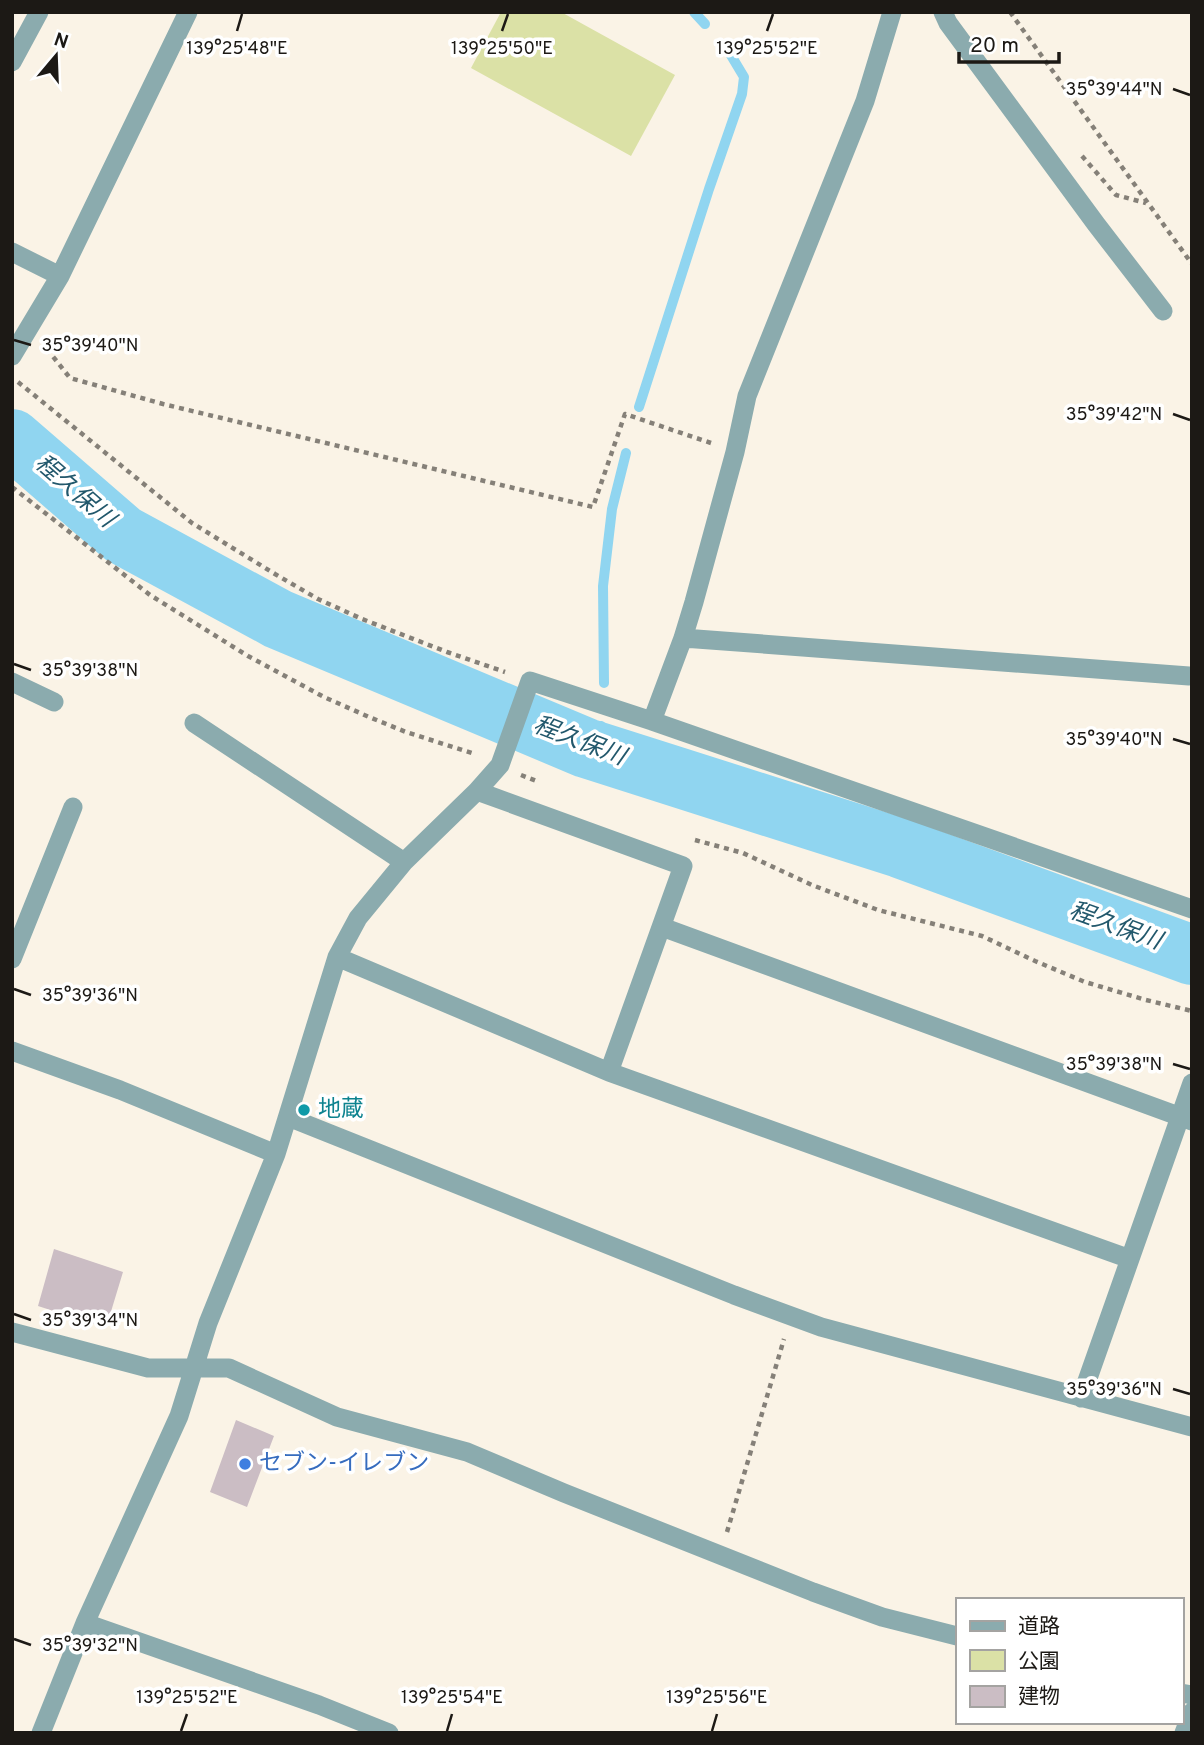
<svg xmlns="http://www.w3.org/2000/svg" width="1204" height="1745" viewBox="0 0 1204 1745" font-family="Overpass,'Noto Sans JP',sans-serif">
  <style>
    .green { fill: #dbe1a6 }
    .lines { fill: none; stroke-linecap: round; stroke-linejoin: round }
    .stream { stroke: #90d5f0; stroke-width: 10 }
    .river { stroke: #90d5f0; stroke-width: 60 }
    .building { fill: #cbbdc4 }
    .path { stroke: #858078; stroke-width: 4.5; stroke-dasharray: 5 5; stroke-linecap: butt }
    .service { stroke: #8babae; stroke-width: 19 }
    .minor { stroke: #8babae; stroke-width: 19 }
    .ticks { fill: none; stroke: #1c1915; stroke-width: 2.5 }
    .culture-dot { fill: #0f9aa8; stroke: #fff; stroke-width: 2.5 }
    .shop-dot { fill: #3f7fe0; stroke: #fff; stroke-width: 2.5 }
    .labels { text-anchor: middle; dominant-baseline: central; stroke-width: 7; stroke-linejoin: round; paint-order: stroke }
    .culture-label { font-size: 23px; fill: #0d838f; stroke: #fff; text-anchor: start }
    .shop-label { font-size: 23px; fill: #366cbe; stroke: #fff; text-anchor: start }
    .water-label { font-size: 24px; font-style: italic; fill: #22586c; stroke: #fff }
    .ticks-label { font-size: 18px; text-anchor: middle; fill: #1c1915; stroke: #fff; stroke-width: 7; stroke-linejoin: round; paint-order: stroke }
  </style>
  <rect width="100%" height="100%" fill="#faf3e6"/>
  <!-- green -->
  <path class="green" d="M501 12H561L675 75 631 156 471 68Z"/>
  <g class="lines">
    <!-- stream -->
    <path class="stream" d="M694 12 705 24
      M639 407 709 189 742 94 744 77 729 52
      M604 683 603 586 612 509 626 453
      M599 752 601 726"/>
    <!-- river -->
    <path class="river" d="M12 439 123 535 278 619 586 748 900 848 1192 955"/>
  </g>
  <!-- building -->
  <path class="building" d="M54 1249 123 1272 106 1328 38 1306Z
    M236 1420 274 1436 247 1507 210 1492Z"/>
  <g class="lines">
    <!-- path -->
    <path class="path" d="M1010 12 1192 264
      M1082 156 1116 195 1146 203
      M47 349 70 378 163 404 593 507 625 414 711 443
      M18 382 192 523 275 574 318 599 362 619 447 652 505 672
      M12 487 150 595 248 656 324 697 369 717 406 732 475 754
      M521 775 539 782
      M695 840 743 853 812 885 878 910 982 936 1035 961 1085 982 1146 1000 1192 1011
      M727 1532 784 1339"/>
    <!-- service -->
    <path class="service" d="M12 682 54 702
      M12 959 73 807"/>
    <!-- minor -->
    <path class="minor" d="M943 12 948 23 1096 224 1163 311
      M12 62 39 12
      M12 252 60 276
      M12 356 60 276 188 12
      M683 638 1189 676
      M652 721 1192 909
      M194 723 404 862
      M477 791 683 866 609 1072
      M662 927 1192 1121
      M337 957 609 1072 1130 1259
      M12 1051 120 1090 276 1154
      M288 1117 734 1295 821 1327 1192 1427
      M12 1332 148 1368H229L337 1417 467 1452 564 1493 813 1592 882 1617 957 1636
      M1081 1398 1192 1083
      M85 1623 319 1705 389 1733
      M1181 1693 1192 1695
      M41 1733 85 1623 179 1416 208 1323 276 1154 337 957 358 918 404 862 477 791 500 765 530 681 652 721 683 638 694 602 735 452 747 396 865 101 892 12
      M1184 1733 1192 1712"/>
  </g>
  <!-- ticks -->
  <path class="ticks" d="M237 31 242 14M502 31 508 14M767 31 773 14M1173 89 1190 95M14 340 31 345M1173 414 1190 420M14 664 31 670M1173 739 1190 744M14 989 31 995M1173 1064 1190 1069M14 1314 31 1320M1173 1389 1190 1394M14 1639 31 1645M181 1731 187 1714M447 1731 452 1714M712 1731 717 1714"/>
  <!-- markers -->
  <circle class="culture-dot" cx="304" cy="1110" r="7"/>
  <circle class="shop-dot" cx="245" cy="1464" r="7"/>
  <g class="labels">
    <!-- culture labels -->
    <g class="culture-label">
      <text x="318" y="1110">地蔵</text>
    </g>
    <!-- shop labels -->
    <g class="shop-label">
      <text x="259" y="1464">セブン-イレブン</text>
    </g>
    <!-- water labels -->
    <g class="water-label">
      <text transform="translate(74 492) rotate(41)">程久保川</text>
      <text transform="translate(579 742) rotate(21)">程久保川</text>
      <text transform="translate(1115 927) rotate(20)">程久保川</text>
    </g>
  </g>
  <g class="ticks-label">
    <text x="237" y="54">139°25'48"E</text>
    <text x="502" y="54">139°25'50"E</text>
    <text x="767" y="54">139°25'52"E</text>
    <text x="1114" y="95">35°39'44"N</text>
    <text x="90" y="351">35°39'40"N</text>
    <text x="1114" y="420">35°39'42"N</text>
    <text x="90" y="676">35°39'38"N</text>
    <text x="1114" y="745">35°39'40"N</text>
    <text x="90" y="1001">35°39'36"N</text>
    <text x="1114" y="1070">35°39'38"N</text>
    <text x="90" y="1326">35°39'34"N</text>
    <text x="1114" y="1395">35°39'36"N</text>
    <text x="90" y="1651">35°39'32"N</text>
    <text x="187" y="1703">139°25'52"E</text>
    <text x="452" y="1703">139°25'54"E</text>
    <text x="717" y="1703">139°25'56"E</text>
  </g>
  <!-- border -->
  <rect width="1204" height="1745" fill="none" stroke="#1c1915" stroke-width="28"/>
  <!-- legend -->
  <rect x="956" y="1598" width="228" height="126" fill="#ffffff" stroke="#a4a3a1" stroke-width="2"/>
  <rect x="970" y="1621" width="35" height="10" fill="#8babae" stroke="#a4a3a1" stroke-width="2"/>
  <text x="1018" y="1633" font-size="21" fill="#1c1915">道路</text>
  <rect x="970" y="1650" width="35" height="21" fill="#dbe1a6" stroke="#a4a3a1" stroke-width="2"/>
  <text x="1018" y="1668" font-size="21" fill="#1c1915">公園</text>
  <rect x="970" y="1686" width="35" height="21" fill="#cbbdc4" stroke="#a4a3a1" stroke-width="2"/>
  <text x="1018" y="1703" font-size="21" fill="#1c1915">建物</text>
  <!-- north arrow -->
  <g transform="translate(56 56) rotate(19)" stroke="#ffffff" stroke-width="5" paint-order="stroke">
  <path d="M0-5L12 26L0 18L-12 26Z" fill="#1c1915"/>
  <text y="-10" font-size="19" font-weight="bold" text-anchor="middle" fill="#1c1915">N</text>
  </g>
  <!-- scale -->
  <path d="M959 52v10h100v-10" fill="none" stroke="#1c1915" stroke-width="3.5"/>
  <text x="970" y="52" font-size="21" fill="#1c1915" stroke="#ffffff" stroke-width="5" paint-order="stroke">20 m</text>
</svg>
